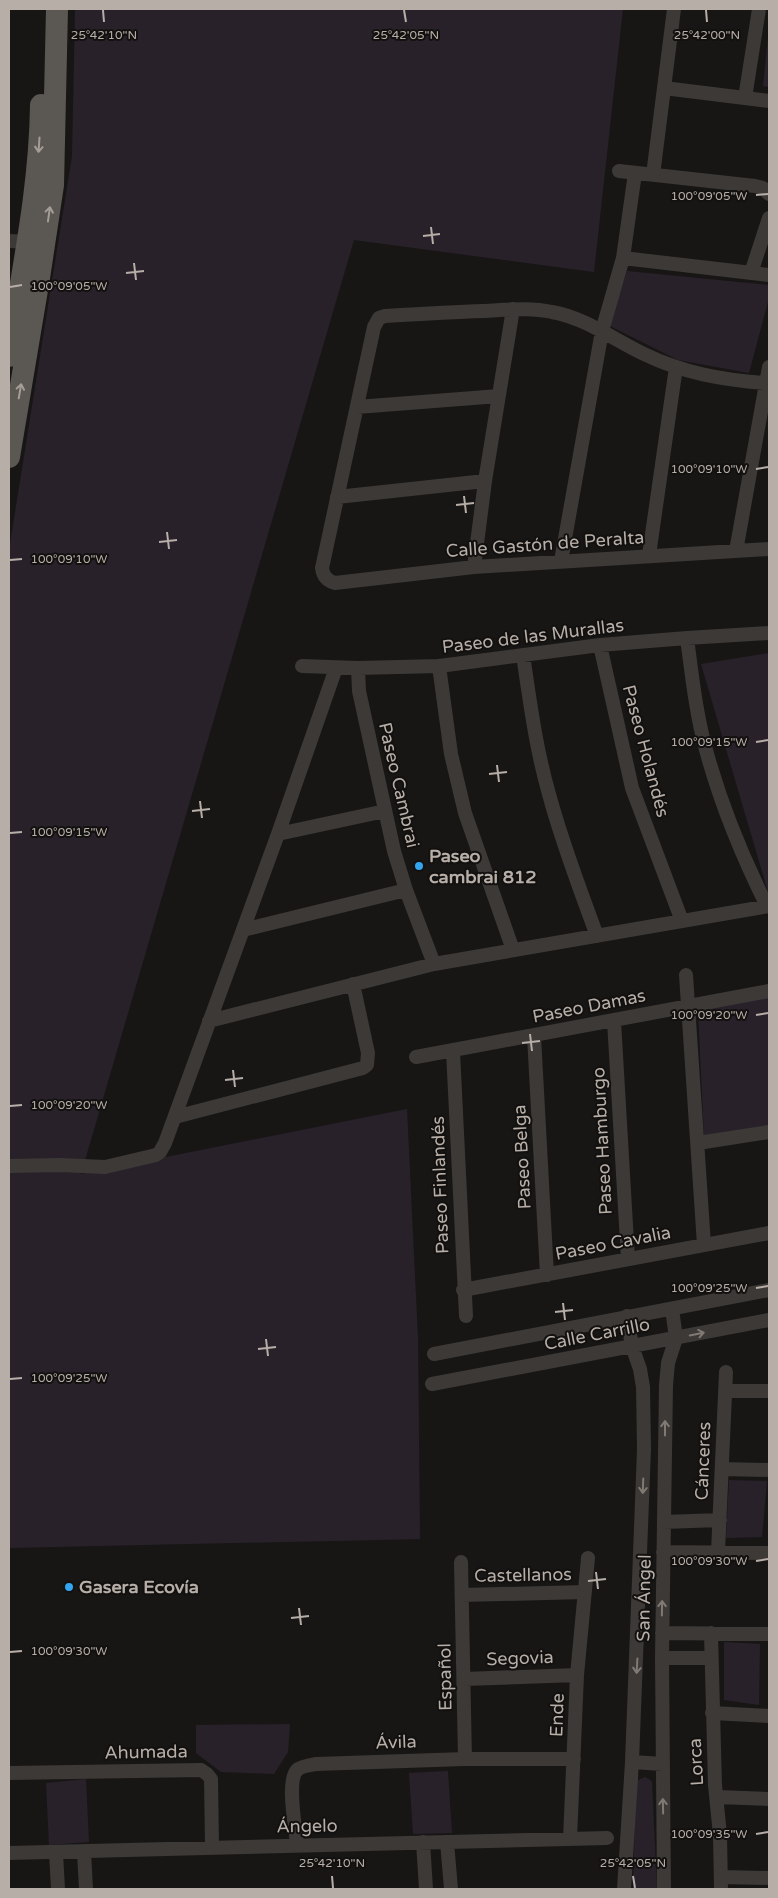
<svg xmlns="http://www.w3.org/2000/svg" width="778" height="1898" viewBox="0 0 778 1898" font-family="'Varela Round',sans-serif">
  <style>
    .green { fill: #28212a }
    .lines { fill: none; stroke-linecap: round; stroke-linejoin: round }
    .street { stroke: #3c3936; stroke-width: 14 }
    .primary { stroke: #5b5752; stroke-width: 22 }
    .oneway { stroke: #a59d96 }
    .oneway2 { stroke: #807974 }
    .ticks { fill: none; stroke: #b7aea7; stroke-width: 2 }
    .poi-dot { fill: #33a5f1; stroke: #121110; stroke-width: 2 }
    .labels { text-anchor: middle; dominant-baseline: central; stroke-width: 4; stroke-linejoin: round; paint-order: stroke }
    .street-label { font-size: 18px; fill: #b7aea7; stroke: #121110 }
    .poi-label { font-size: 18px; font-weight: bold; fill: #b7aea7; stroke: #121110; text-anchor: start }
    .ticks-label { font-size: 12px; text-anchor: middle; fill: #b7aea7; stroke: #121110; stroke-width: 4; stroke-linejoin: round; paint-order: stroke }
  </style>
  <rect width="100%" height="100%" fill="#171615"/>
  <!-- green -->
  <path class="green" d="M75 9H623L594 272 354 240 81 1174 407 1109 418 1338 420 1539 9 1548V550L72 156Z
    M769 28V87L763 86Z
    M627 271 769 285V298L749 373 678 360 608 325Z
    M769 653V892H768L701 664Z
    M769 997V1127L704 1138 698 1010Z
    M729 1480 767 1481 762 1537 726 1538Z
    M724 1642 760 1644 759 1705 724 1700Z
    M290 1724 288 1752 274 1774 221 1772 196 1753V1725Z
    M448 1771 452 1833 413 1834 409 1773Z
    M645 1777 652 1781 657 1889H633L636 1781Z
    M86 1779 89 1842 49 1845 46 1783Z"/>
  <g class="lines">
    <!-- street -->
    <path class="street" d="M664 88 769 101
      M745 98 759 9
      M619 171 755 186 763 188 769 194
      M653 175 674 9
      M9 241 35 242
      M623 258 769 275
      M751 273 769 218
      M765 383C723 380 683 373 644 354 614 340 586 318 552 312 529 307 506 310 483 311 451 312 418 314 385 316L379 318 374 327 322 568C323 576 327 581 335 583L474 567 769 549
      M357 407 499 396
      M337 497 485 481
      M736 551 769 367
      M649 555 676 367
      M561 561 602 331 623 258 635 173
      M474 567 485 481 513 309
      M687 638C692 676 696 714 706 750 721 805 742 856 767 906
      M600 645 632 788 682 921
      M523 655C530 702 536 749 549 794 562 843 580 889 597 936
      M302 666 358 668 439 666 600 645 687 638 769 633
      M439 666 451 754 465 813 513 950
      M358 668 359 691 394 851 406 890 434 964
      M278 834 385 811
      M243 930 406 890
      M686 975 704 1245
      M209 1021 434 964 769 906
      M614 1021 628 1259
      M534 1036 547 1275
      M453 1051 466 1316
      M416 1057 769 991
      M175 1117 363 1068 367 1065 368 1053 353 984
      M698 1143 769 1132
      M9 1166 60 1165 105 1167 156 1155 160 1152 165 1143 278 834 336 668
      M463 1290 769 1233
      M434 1354 769 1290
      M432 1384 769 1320
      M725 1391H769
      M722 1469 769 1470
      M664 1522 720 1520
      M663 1552 769 1553
      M718 1552 726 1372
      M461 1562 465 1759
      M462 1595 585 1592
      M662 1633 769 1634
      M711 1633 715 1785 720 1835 721 1889
      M662 1658H711
      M464 1679 577 1675
      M712 1713 769 1716
      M632 1762 663 1764
      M9 1773 201 1770 207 1774 211 1779 212 1847
      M717 1797 769 1799
      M570 1839 577 1675 588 1558
      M423 1842 426 1889
      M447 1842 451 1889
      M297 1845C296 1829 286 1782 297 1770 301 1766 310 1765 316 1764L465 1759H574
      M84 1852 86 1889
      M9 1853 607 1838
      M56 1853 58 1889
      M721 1877 769 1878
      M624 1889 632 1762 644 1449 643 1387 640 1369 632 1346 627 1316
      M664 1889 662 1658 666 1385 668 1363 676 1338 672 1309"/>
    <!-- primary -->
    <path class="primary" d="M9 356C22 272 40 189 41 105
      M9 457 39 278 53 185 57 9"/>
  </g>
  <!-- one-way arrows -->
  <defs><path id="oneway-shaft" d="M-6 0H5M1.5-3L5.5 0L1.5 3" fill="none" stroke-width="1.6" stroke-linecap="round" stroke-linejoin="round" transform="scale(1.25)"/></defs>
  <g class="oneway">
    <use href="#oneway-shaft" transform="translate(39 145) rotate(94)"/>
    <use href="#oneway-shaft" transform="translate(49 214) rotate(-82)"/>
    <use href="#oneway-shaft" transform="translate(20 391) rotate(-80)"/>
  </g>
  <g class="oneway2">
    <use href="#oneway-shaft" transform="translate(697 1334) rotate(-11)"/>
    <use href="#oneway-shaft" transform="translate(665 1428) rotate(-90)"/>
    <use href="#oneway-shaft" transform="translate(643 1486) rotate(92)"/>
    <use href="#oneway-shaft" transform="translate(662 1608) rotate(-89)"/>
    <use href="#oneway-shaft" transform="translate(637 1666) rotate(93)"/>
    <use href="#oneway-shaft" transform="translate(663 1806) rotate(-91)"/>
  </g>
  <!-- ticks -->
  <path class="ticks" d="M103 10 104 22M404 10 406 22M706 10 707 22M756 195 768 194M431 227 433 244M423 236 440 234M134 263 136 280M126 273 144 271M10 287 22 285M756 469 768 467M464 496 466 513M456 505 474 503M167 532 169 549M159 542 177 540M10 560 22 559M756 742 768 740M497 765 499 782M489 774 507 772M200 801 202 818M192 811 210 809M10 833 22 832M756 1015 768 1013M530 1034 532 1051M522 1043 540 1041M233 1070 235 1087M225 1080 243 1078M10 1106 22 1105M756 1288 768 1286M563 1303 565 1320M555 1312 573 1310M266 1339 268 1356M258 1349 276 1347M10 1379 22 1378M756 1561 768 1559M596 1572 598 1589M588 1581 606 1579M299 1608 301 1625M291 1618 309 1616M10 1652 22 1651M756 1834 768 1832M332 1876 333 1888M633 1876 635 1888"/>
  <!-- markers -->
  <g class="poi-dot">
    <circle cx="419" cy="866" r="5"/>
    <circle cx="69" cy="1587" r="5"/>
  </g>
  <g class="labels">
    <!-- street labels -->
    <g class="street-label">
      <text transform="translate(545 544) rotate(-4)">Calle Gastón de Peralta</text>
      <text transform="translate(533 636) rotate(-7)">Paseo de las Murallas</text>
      <text transform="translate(646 751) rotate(75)">Paseo Holandés</text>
      <text transform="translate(399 785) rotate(77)">Paseo Cambrai</text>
      <text transform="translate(589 1006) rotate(-11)">Paseo Damas</text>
      <text transform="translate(602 1141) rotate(-93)">Paseo Hamburgo</text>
      <text transform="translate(522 1157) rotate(-93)">Paseo Belga</text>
      <text transform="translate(440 1185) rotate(-92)">Paseo Finlandés</text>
      <text transform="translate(613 1243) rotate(-11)">Paseo Cavalia</text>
      <text transform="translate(597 1334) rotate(-11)">Calle Carrillo</text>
      <text transform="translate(703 1461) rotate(-88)">Cánceres</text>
      <text transform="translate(523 1575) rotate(-1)">Castellanos</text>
      <text transform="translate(644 1598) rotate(-89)">San Ángel</text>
      <text transform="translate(520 1658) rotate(-2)">Segovia</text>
      <text transform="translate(445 1677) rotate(-91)">Español</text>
      <text transform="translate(557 1715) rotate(-88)">Ende</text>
      <text transform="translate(396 1742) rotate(-2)">Ávila</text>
      <text transform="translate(146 1752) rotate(-1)">Ahumada</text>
      <text transform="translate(696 1762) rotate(-93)">Lorca</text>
      <text transform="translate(307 1826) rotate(-1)">Ángelo</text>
    </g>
    <!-- poi labels -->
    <g class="poi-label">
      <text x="429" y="856">Paseo<tspan x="429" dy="21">cambrai 812</tspan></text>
      <text x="79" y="1587">Gasera Ecovía</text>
    </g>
  </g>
  <g class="ticks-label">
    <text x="104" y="39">25°42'10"N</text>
    <text x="406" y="39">25°42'05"N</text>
    <text x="707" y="39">25°42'00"N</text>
    <text x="709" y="200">100°09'05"W</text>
    <text x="69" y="290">100°09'05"W</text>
    <text x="709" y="473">100°09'10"W</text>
    <text x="69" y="563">100°09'10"W</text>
    <text x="709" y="746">100°09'15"W</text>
    <text x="69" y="836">100°09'15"W</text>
    <text x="709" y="1019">100°09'20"W</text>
    <text x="69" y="1109">100°09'20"W</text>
    <text x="709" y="1292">100°09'25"W</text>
    <text x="69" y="1382">100°09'25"W</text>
    <text x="709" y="1565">100°09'30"W</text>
    <text x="69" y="1655">100°09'30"W</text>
    <text x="709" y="1838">100°09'35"W</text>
    <text x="332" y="1867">25°42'10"N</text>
    <text x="633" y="1867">25°42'05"N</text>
  </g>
  <!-- border -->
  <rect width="778" height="1898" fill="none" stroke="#b7aea7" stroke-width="20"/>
</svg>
